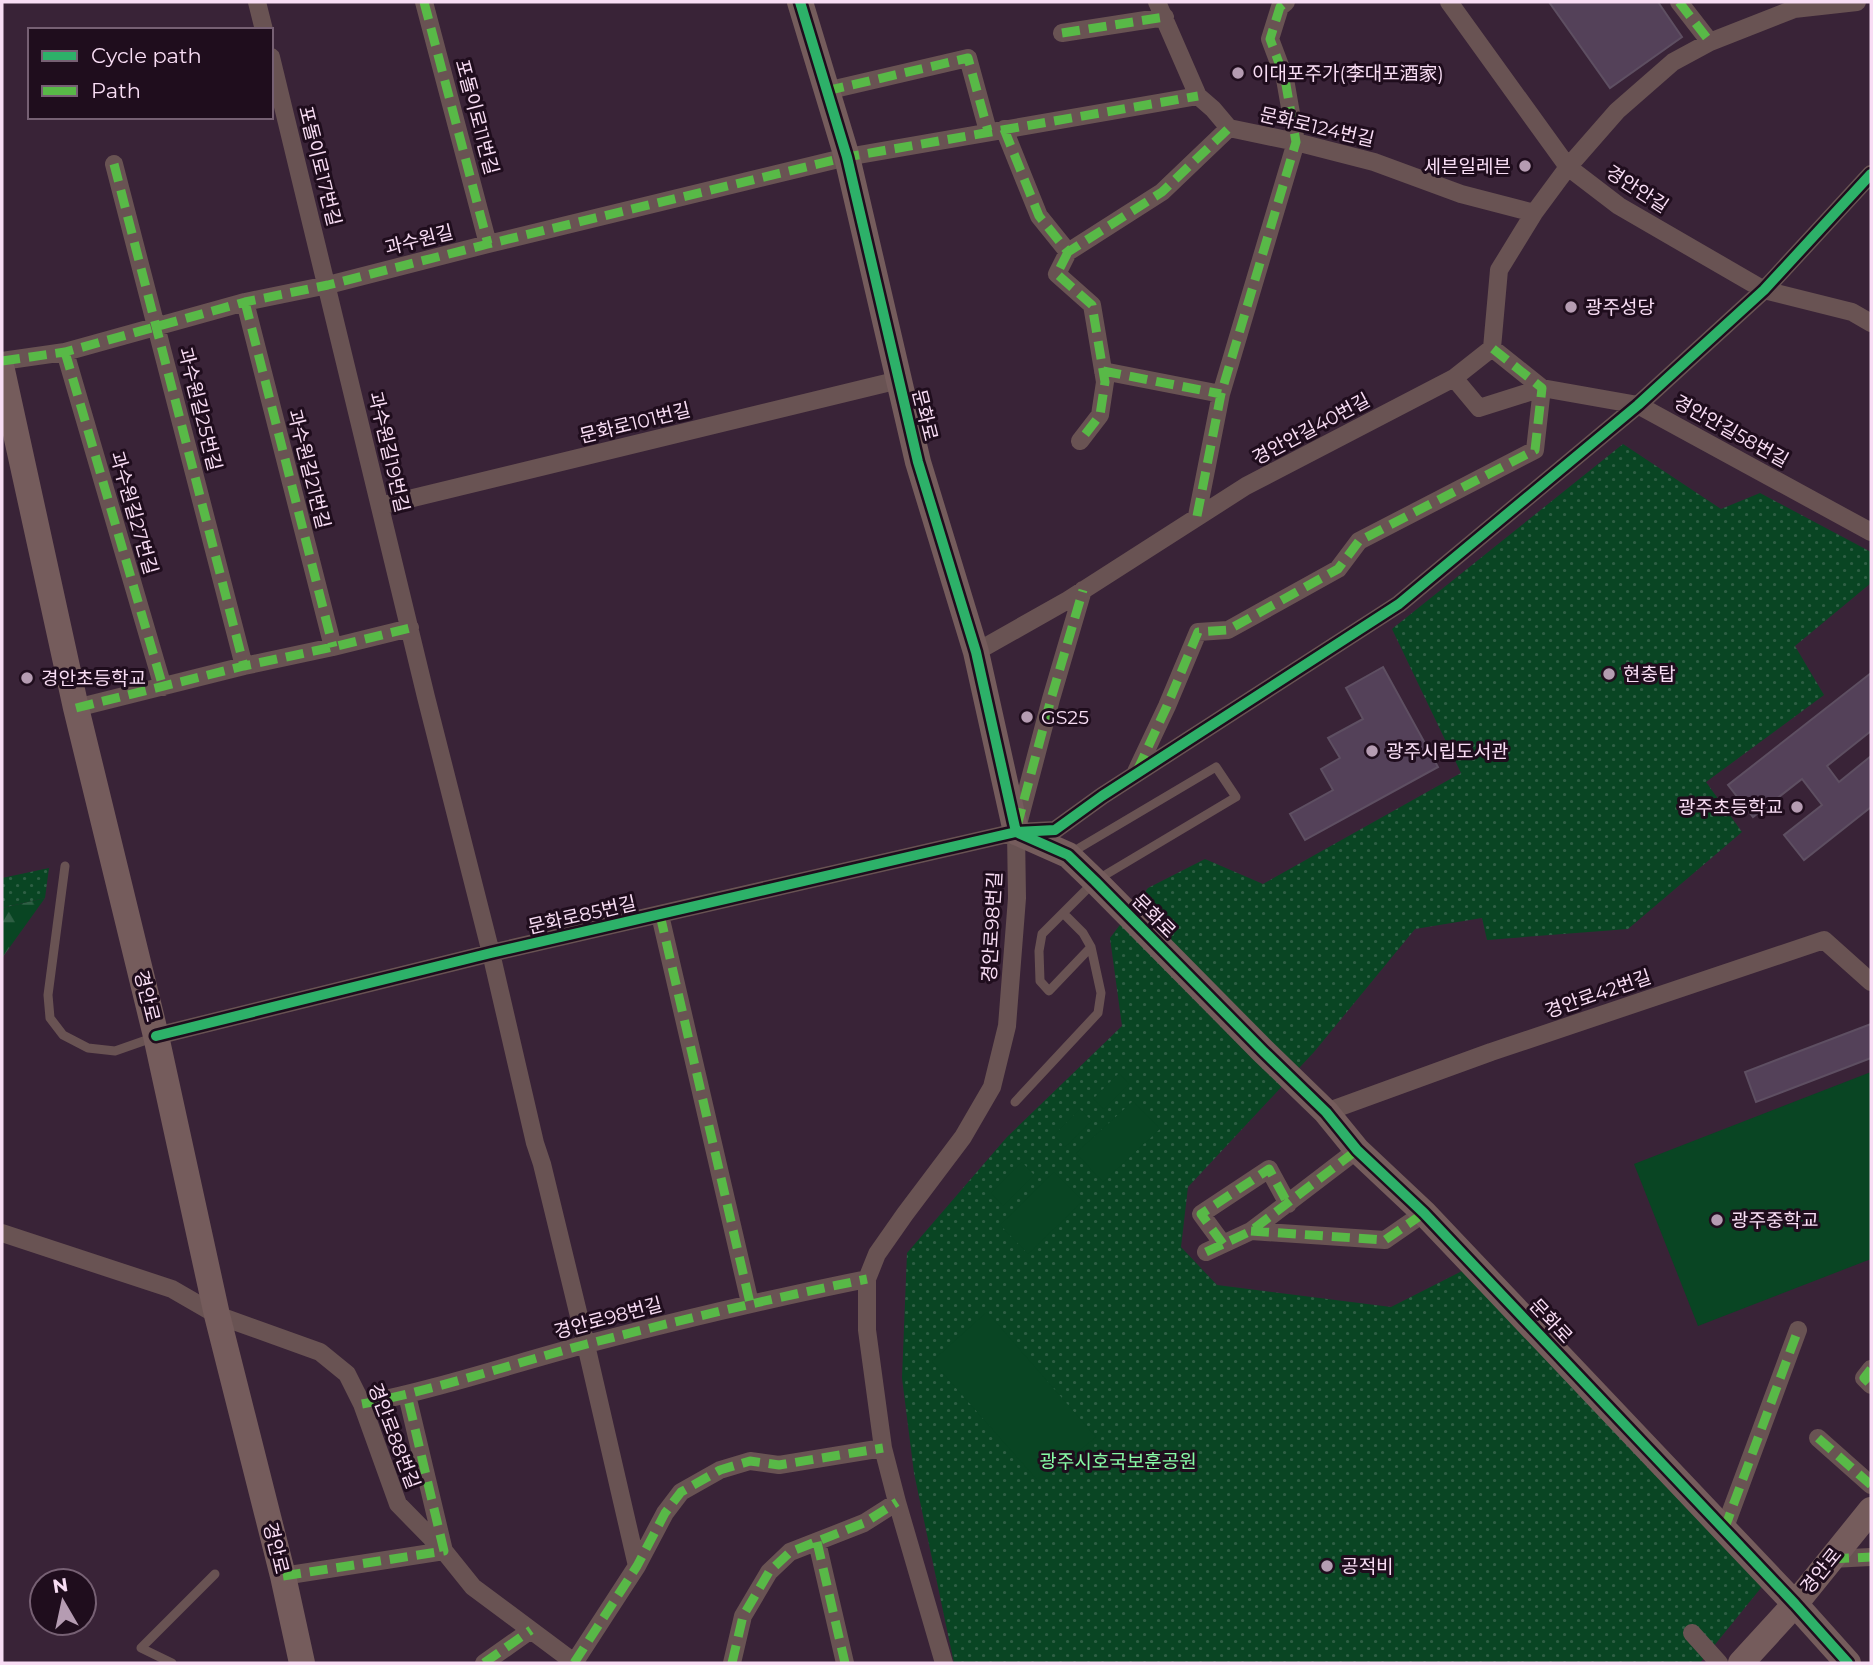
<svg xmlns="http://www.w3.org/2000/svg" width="1873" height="1665" viewBox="0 0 1873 1665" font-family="Montserrat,'Noto Sans KR',sans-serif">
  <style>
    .forest { fill: url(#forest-firs) }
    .park { fill: url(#park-dots) }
    .pitch { fill: #094523 }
    .building { fill: #544159; stroke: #5e4f62; stroke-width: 2 }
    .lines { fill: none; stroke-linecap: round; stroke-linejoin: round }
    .lane { stroke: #695353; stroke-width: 9 }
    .street { stroke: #695353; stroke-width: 18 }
    .secondary { stroke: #755c5c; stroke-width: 26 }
    .quiet { stroke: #58b947; stroke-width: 9; stroke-dasharray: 18 9; stroke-linecap: butt }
    .cycleway-casing { stroke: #1f0d1d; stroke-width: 15 }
    .cycleway { stroke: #2db169; stroke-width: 10 }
    .poi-dot { fill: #b59cb2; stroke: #1f0d1d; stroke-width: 2.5 }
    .labels { text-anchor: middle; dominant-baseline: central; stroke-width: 6; stroke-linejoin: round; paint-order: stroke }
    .poi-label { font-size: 19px; fill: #f8ddf4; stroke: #1f0d1d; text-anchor: start }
    .street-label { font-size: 19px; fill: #f8ddf4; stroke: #1f0d1d }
    .park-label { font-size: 19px; fill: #87fba5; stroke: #1f0d1d }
  </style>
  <defs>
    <pattern id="forest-firs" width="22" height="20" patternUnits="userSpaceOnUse" patternTransform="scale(1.75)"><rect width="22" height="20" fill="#094523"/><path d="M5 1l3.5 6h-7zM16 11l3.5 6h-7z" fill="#2e5f44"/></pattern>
    <pattern id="park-dots" width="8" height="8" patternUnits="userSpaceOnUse" patternTransform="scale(1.75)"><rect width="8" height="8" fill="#094523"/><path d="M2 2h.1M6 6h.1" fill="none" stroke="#2e5f44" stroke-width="1.8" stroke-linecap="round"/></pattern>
  </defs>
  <rect width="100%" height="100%" fill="#392337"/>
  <!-- forest -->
  <path class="forest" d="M45 898 2 958V908Z"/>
  <!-- park -->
  <path class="park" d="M1623 444 1721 509 1760 493 1871 552V583L1795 646 1824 695 1706 782 1742 832 1628 929 1487 940 1482 918 1415 929 1314 1052 1188 1187 1181 1247 1217 1285 1391 1307 1466 1269 1769 1578 1700 1663H954L914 1473 902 1378 907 1253 1007 1137 1122 1026 1110 938 1148 888 1205 859 1263 884 1461 773 1392 629Z
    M49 868 45 898 2 908V878Z"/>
  <!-- pitch -->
  <path class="pitch" d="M1871 1072V1259L1698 1326 1634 1164Z
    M1119 1073 1129 1084 1104 1109 1093 1099Z
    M1133 1101 1160 1129 1103 1182 1076 1153Z
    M1080 1109 1092 1121 1065 1147 1054 1135Z
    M1022 1162 1034 1175 1003 1206 991 1193Z
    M1054 1172 1083 1201 1028 1254 1000 1225Z
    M987 1312 1096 1437 1040 1483 932 1361Z"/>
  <!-- building -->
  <path class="building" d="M1549 2H1658L1682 37 1610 88Z
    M1383 667 1438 767 1305 840 1290 814 1333 790 1321 769 1340 758 1328 738 1363 719 1346 688Z
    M1871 673V731L1827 766 1839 782 1871 756V807L1804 860 1784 835 1822 805 1802 779 1753 817 1728 785Z
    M1871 1024V1058L1756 1102 1745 1072Z"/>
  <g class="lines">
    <!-- lane -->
    <path class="lane" d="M1069 854 1216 767 1236 797 1095 881 1042 934 1039 951 1040 981 1049 991 1091 947
      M65 866 48 995 50 1018 63 1035 88 1048 115 1051 155 1037
      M1015 1102 1098 1013 1101 993 1091 947 1083 933 1063 913
      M172 1663 141 1648 215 1574"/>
    <!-- street -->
    <path class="street" d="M257 2 264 30
      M424 2 488 244
      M1157 2 1198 96 1213 109 1229 128 1296 142 1374 162 1461 194 1534 213
      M1449 2 1568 167 1619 206 1764 290 1852 312 1871 323
      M1679 2 1710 42
      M1062 33 1165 17
      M271 57 426 697 491 953 535 1143 542 1164 586 1345 637 1566
      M826 91 968 58 988 131
      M1004 129 1039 216 1068 252 1162 192 1229 128
      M114 164 244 666
      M1068 252 1057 274 1092 305 1105 382 1100 415 1080 441
      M245 302 333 647
      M65 352 163 687
      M2 361 65 352 245 302 328 285 488 244 847 157 1198 96
      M1103 371 1221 394
      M1454 378 1479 408 1542 388 1638 405 1871 532
      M380 506 899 380
      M1197 516 1221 394 1296 142 1285 79 1270 39 1280 7 1286 2
      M976 652 1068 600 1246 486 1454 378 1492 348 1499 270 1534 213 1568 167 1617 111 1673 62 1710 42 1794 9 1857 2
      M76 708 244 666 333 647 410 628
      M1135 774 1167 706 1198 632 1228 630 1338 569 1359 541 1535 450 1542 388 1492 348
      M660 915 750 1303
      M156 1036 491 953 1016 832 1055 830 1102 796 1399 604 1638 405 1764 290 1871 174
      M1326 1112 1491 1052 1824 940 1871 982
      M1251 1231 1385 1240 1424 1213
      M2 1233 172 1289 217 1315 320 1352 347 1374 362 1404 398 1504 444 1551 473 1587 575 1663
      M1223 1244 1201 1214 1269 1169 1288 1204
      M1206 1252 1251 1231 1357 1150
      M1871 1369 1864 1378 1871 1385
      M362 1404C438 1389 512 1364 587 1344 680 1320 773 1298 867 1279
      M1818 1438 1871 1485
      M1724 1530 1798 1330
      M817 1542 845 1663
      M1831 1559 1871 1557
      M283 1576 444 1551 407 1395
      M1692 1633 1719 1663
      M484 1663 531 1630
      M574 1663 637 1566 665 1513 681 1492 720 1470 750 1461 779 1465 883 1448
      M732 1663 743 1616 769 1572 790 1552 864 1523 897 1502
      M944 1663 897 1502 883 1448 867 1330V1279L877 1254 905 1214 963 1137 992 1087 1007 1026 1017 898 1016 832 1051 699 1083 590"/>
    <!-- secondary -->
    <path class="secondary" d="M800 2 847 157 918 462 976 652 1016 832 1068 855 1095 881 1263 1051 1326 1112 1357 1150 1424 1213 1795 1604 1848 1663
      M2 370 76 708 156 1036 217 1315 283 1576 302 1663
      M1741 1663 1795 1604 1871 1510"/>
    <!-- quiet -->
    <path class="quiet" d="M424 2 488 244
      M1679 2 1710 42
      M1062 33 1165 17
      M826 91 968 58 988 131
      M1004 129 1039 216 1068 252 1162 192 1229 128
      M114 164 244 666
      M1068 252 1057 274 1092 305 1105 382 1100 415 1080 441
      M245 302 333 647
      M65 352 163 687
      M2 361 65 352 245 302 328 285 488 244 847 157 1198 96
      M1103 371 1221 394
      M1197 516 1221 394 1296 142 1285 79 1270 39 1280 7 1286 2
      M76 708 244 666 333 647 410 628
      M1137 771 1167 706 1198 632 1228 630 1338 569 1359 541 1535 450 1542 388 1492 348
      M1017 826 1051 699 1083 590
      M660 915 750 1303
      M1251 1231 1385 1240 1424 1213
      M1223 1244 1201 1214 1269 1169 1288 1204
      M1206 1252 1251 1231 1357 1150
      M1871 1369 1864 1378 1871 1385
      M362 1404C438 1389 512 1364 587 1344 680 1320 773 1298 867 1279
      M1818 1438 1871 1485
      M1724 1530 1798 1330
      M817 1542 845 1663
      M1831 1559 1871 1557
      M283 1576 444 1551 407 1395
      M484 1663 531 1630
      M574 1663 637 1566 665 1513 681 1492 720 1470 750 1461 779 1465 883 1448
      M732 1663 743 1616 769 1572 790 1552 864 1523 897 1502"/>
    <!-- cycleway casing -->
    <g class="cycleway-casing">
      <path id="cycleway" d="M800 2 847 157 918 462 976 652 1016 832 1068 855 1095 881 1263 1051 1326 1112 1357 1150 1424 1213 1795 1604 1848 1663
        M156 1036 491 953 1016 832 1055 830 1102 796 1399 604 1638 405 1764 290 1871 174"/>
    </g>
    <!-- cycleway -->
    <use href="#cycleway" class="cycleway"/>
  </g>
  <!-- markers -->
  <g class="poi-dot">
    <circle cx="1238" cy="73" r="7"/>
    <circle cx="1525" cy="166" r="7"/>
    <circle cx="1571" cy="307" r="7"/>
    <circle cx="1609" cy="674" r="7"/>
    <circle cx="27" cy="678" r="7"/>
    <circle cx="1027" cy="717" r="7"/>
    <circle cx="1372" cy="751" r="7"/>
    <circle cx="1797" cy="807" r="7"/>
    <circle cx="1717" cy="1220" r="7"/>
    <circle cx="1327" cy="1566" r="7"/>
  </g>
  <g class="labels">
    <!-- poi labels -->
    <g class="poi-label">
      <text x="1252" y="73">이대포주가(李대포酒家)</text>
      <text x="1511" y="166" text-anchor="end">세븐일레븐</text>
      <text x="1585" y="307">광주성당</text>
      <text x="1623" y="674">현충탑</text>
      <text x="41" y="678">경안초등학교</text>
      <text x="1041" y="717">GS25</text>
      <text x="1386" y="751">광주시립도서관</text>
      <text x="1783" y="807" text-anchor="end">광주초등학교</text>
      <text x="1731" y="1220">광주중학교</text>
      <text x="1341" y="1566">공적비</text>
    </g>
    <!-- street labels -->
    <g class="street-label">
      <text transform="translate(477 117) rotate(75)">포돌이로11번길</text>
      <text transform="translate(1317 127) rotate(13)">문화로124번길</text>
      <text transform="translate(320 166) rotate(76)">포돌이로17번길</text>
      <text transform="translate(1637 189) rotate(33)">경안안길</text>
      <text transform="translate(419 240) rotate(-14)">과수원길</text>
      <text transform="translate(200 409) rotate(76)">과수원길25번길</text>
      <text transform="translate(925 415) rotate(76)">문화로</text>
      <text transform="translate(635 423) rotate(-14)">문화로101번길</text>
      <text transform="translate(1311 429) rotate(-28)">경안안길40번길</text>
      <text transform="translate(1731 431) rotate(29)">경안안길58번길</text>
      <text transform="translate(389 452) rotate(77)">과수원길19번길</text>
      <text transform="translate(309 469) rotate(76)">과수원길21번길</text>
      <text transform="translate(134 513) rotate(74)">과수원길27번길</text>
      <text transform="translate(582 915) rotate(-13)">문화로85번길</text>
      <text transform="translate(1154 916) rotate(45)">문화로</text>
      <text transform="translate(992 927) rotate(-87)">경안로98번길</text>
      <text transform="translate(1598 994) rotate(-19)">경안로42번길</text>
      <text transform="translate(147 996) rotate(76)">경안로</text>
      <text transform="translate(608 1318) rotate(-15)">경안로98번길</text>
      <text transform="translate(1551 1321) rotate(47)">문화로</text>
      <text transform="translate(394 1436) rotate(69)">경안로88번길</text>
      <text transform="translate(276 1548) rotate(76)">경안로</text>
      <text transform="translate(1821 1571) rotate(-51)">경안로</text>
    </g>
    <!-- park labels -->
    <g class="park-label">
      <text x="1118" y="1461">광주시호국보훈공원</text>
    </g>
  </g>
  <!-- border -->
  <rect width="1873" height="1665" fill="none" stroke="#f8ddf4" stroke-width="7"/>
  <!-- legend -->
  <rect x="28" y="28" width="245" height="91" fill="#1f0d1d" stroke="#766073" stroke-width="2"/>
  <rect x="42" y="51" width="35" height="10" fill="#2db169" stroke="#766073" stroke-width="2"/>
  <text x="91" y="63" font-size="21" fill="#f8ddf4">Cycle path</text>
  <rect x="42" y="86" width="35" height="10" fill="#58b947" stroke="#766073" stroke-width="2"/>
  <text x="91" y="98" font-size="21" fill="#f8ddf4">Path</text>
  <!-- north arrow -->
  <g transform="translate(63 1602) rotate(351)"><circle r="33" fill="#1f0d1d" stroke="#766073" stroke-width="2"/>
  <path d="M0-5L12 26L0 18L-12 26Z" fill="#b59cb2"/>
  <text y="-10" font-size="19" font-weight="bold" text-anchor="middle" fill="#f8ddf4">N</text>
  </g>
</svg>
